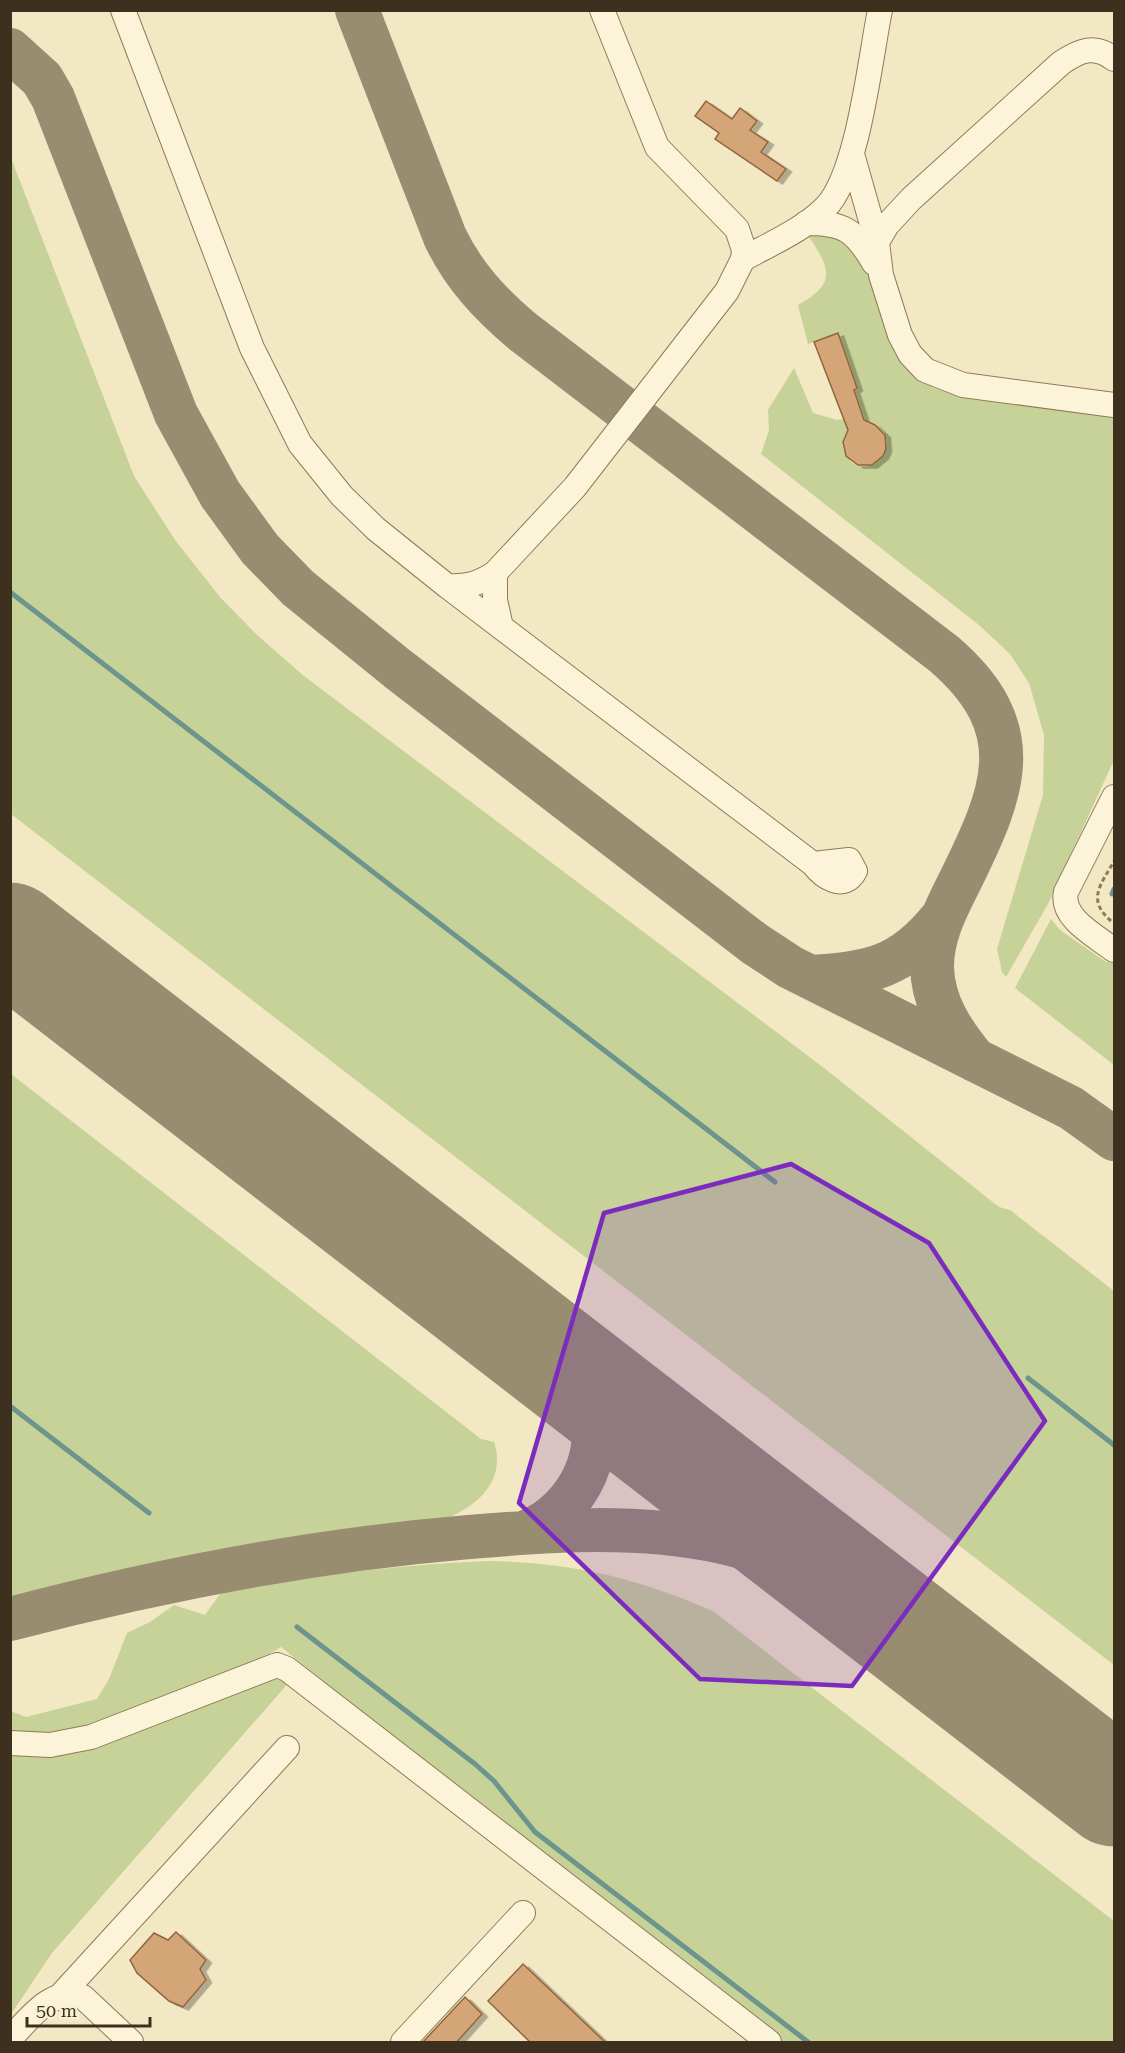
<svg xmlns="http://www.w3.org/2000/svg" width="1125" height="2053" viewBox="0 0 1125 2053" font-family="'Roboto Serif',serif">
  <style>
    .green { fill: #c6d297 }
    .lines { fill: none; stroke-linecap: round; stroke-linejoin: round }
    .stream { stroke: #6c958e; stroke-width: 5 }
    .taxiway { stroke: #988c71; stroke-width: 44 }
    .runway { stroke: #988c71; stroke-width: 111 }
    .building { fill: #d4a577; stroke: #91653c; stroke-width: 1.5; filter: url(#shadow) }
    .minor-casing { stroke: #8f7a58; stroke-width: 26 }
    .path { stroke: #8f7a58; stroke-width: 3; stroke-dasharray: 4.5 3; stroke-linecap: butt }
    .minor { stroke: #fcf4d9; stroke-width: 24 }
    .marked { fill: #7b2cbf; fill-opacity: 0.2; stroke: #7b2cbf; stroke-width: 4.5; stroke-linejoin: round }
  </style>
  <defs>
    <filter id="shadow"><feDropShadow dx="5.5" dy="3" stdDeviation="0" flood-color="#0004"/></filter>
  </defs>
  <rect width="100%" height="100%" fill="#f2e8c4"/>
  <!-- green -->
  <path class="green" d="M11 158 134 476 175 540 220 597 257 635 304 676 824 1068 999 1207 1010 1210 1114 1291V1665L11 814Z
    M835 230 861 253 911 371 934 388 963 398 1114 417V760L1048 904 1006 977 1002 972 997 949 1043 795 1044 735 1029 683 1010 654 979 625 761 454 769 430 768 410 794 368 813 413 837 420 844 419 849 429C843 437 840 446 846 455 870 495 914 423 862 422L854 390 857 387 838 334 808 344 798 305C839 283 829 266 807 234Z
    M1051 919 1060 930 1106 962 1114 961V1065L1015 988Z
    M11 1074 481 1439 494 1442C508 1485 471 1511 435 1523 292 1543 150 1563 11 1601Z
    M488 1561C575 1563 634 1577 713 1611L1114 1921V2042H782L628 1924 281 1647 249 1666 69 1734 11 1736 10 1711 26 1717 97 1699 109 1679 127 1633 150 1622 174 1605 205 1615 220 1594C311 1575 396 1565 488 1561Z
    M267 1676 291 1680 52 1953 11 2014V1752Z"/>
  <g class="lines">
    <!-- stream -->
    <path class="stream" d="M10 592 775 1182
      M1112 894 1114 889
      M1028 1378 1114 1445
      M10 1406 149 1513
      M297 1627 475 1764 494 1781 535 1832 808 2042"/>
    <!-- taxiway -->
    <path class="taxiway" d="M357 10 445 237C463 275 490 304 522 331L944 654C1031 729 1004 792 960 881 946 909 932 935 932 967 933 1004 952 1032 975 1060
      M10 50 42 79 53 98 176 414 220 494 260 549 298 588 398 669 755 944 790 967 1071 1108 1114 1139
      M811 977C869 974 902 967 940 920
      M526 1532C578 1512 613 1445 582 1392 571 1372 551 1358 534 1343
      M10 1619C162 1579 313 1550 469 1537 554 1530 638 1524 722 1542 787 1556 845 1591 901 1626"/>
    <!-- runway -->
    <path class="runway" d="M10 938 1114 1791"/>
  </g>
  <!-- building -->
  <path class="building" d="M706 101 732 119 740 108 757 121 750 130 768 142 761 152 786 169 777 181 715 139 719 133 695 116Z
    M838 333 857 388 854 390 864 420 875 425 885 435 886 449 883 456 872 465H858L846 456 843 442 848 430 814 342Z
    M176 1932 206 1960 200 1969 206 1980 183 2007 169 2001 137 1973 130 1960 154 1933 168 1940Z
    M523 1964 606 2043H531L488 2001Z
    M465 1997 482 2014 456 2043H422Z"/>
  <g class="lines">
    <!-- minor casing -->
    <g class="minor-casing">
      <path id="minor" d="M123 10 252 348 300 444 342 496 376 529 447 586C466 587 479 584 495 573L575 487 727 291 743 259 744 250 737 229 657 147 602 10
        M852 154 877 242 881 275 900 335 910 354 925 370 963 385 1114 405
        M806 223C844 223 855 230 874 263
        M877 242 887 225 911 199 1061 63C1080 50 1095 44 1114 59
        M743 259C770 244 803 230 825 208 858 176 870 59 880 10
        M495 573V600L501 627
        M447 586 813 864C823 877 844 892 855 871L849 860 813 864
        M1114 797 1066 892C1060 918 1096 936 1114 950
        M10 1743 50 1745 91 1737 277 1665 287 1669 769 2042
        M61 1995 287 1748
        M10 2039C29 2019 52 1986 83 1997L131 2042
        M403 2042 523 1913"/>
    </g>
    <!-- path -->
    <path class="path" d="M1111 921C1086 899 1101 885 1114 861"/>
    <!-- minor -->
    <use href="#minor" class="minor"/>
  </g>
  <!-- marked area -->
  <path class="marked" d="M791 1164 929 1243 1045 1421 852 1686 700 1679 519 1503 604 1213Z"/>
  <!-- border -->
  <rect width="1125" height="2053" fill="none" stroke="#3e301e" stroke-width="24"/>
  <!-- scale -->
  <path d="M27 2017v9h123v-9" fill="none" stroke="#3e301e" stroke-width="3"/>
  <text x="36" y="2017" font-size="18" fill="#3e301e" stroke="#f9f1d5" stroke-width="4.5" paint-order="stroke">50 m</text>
</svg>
